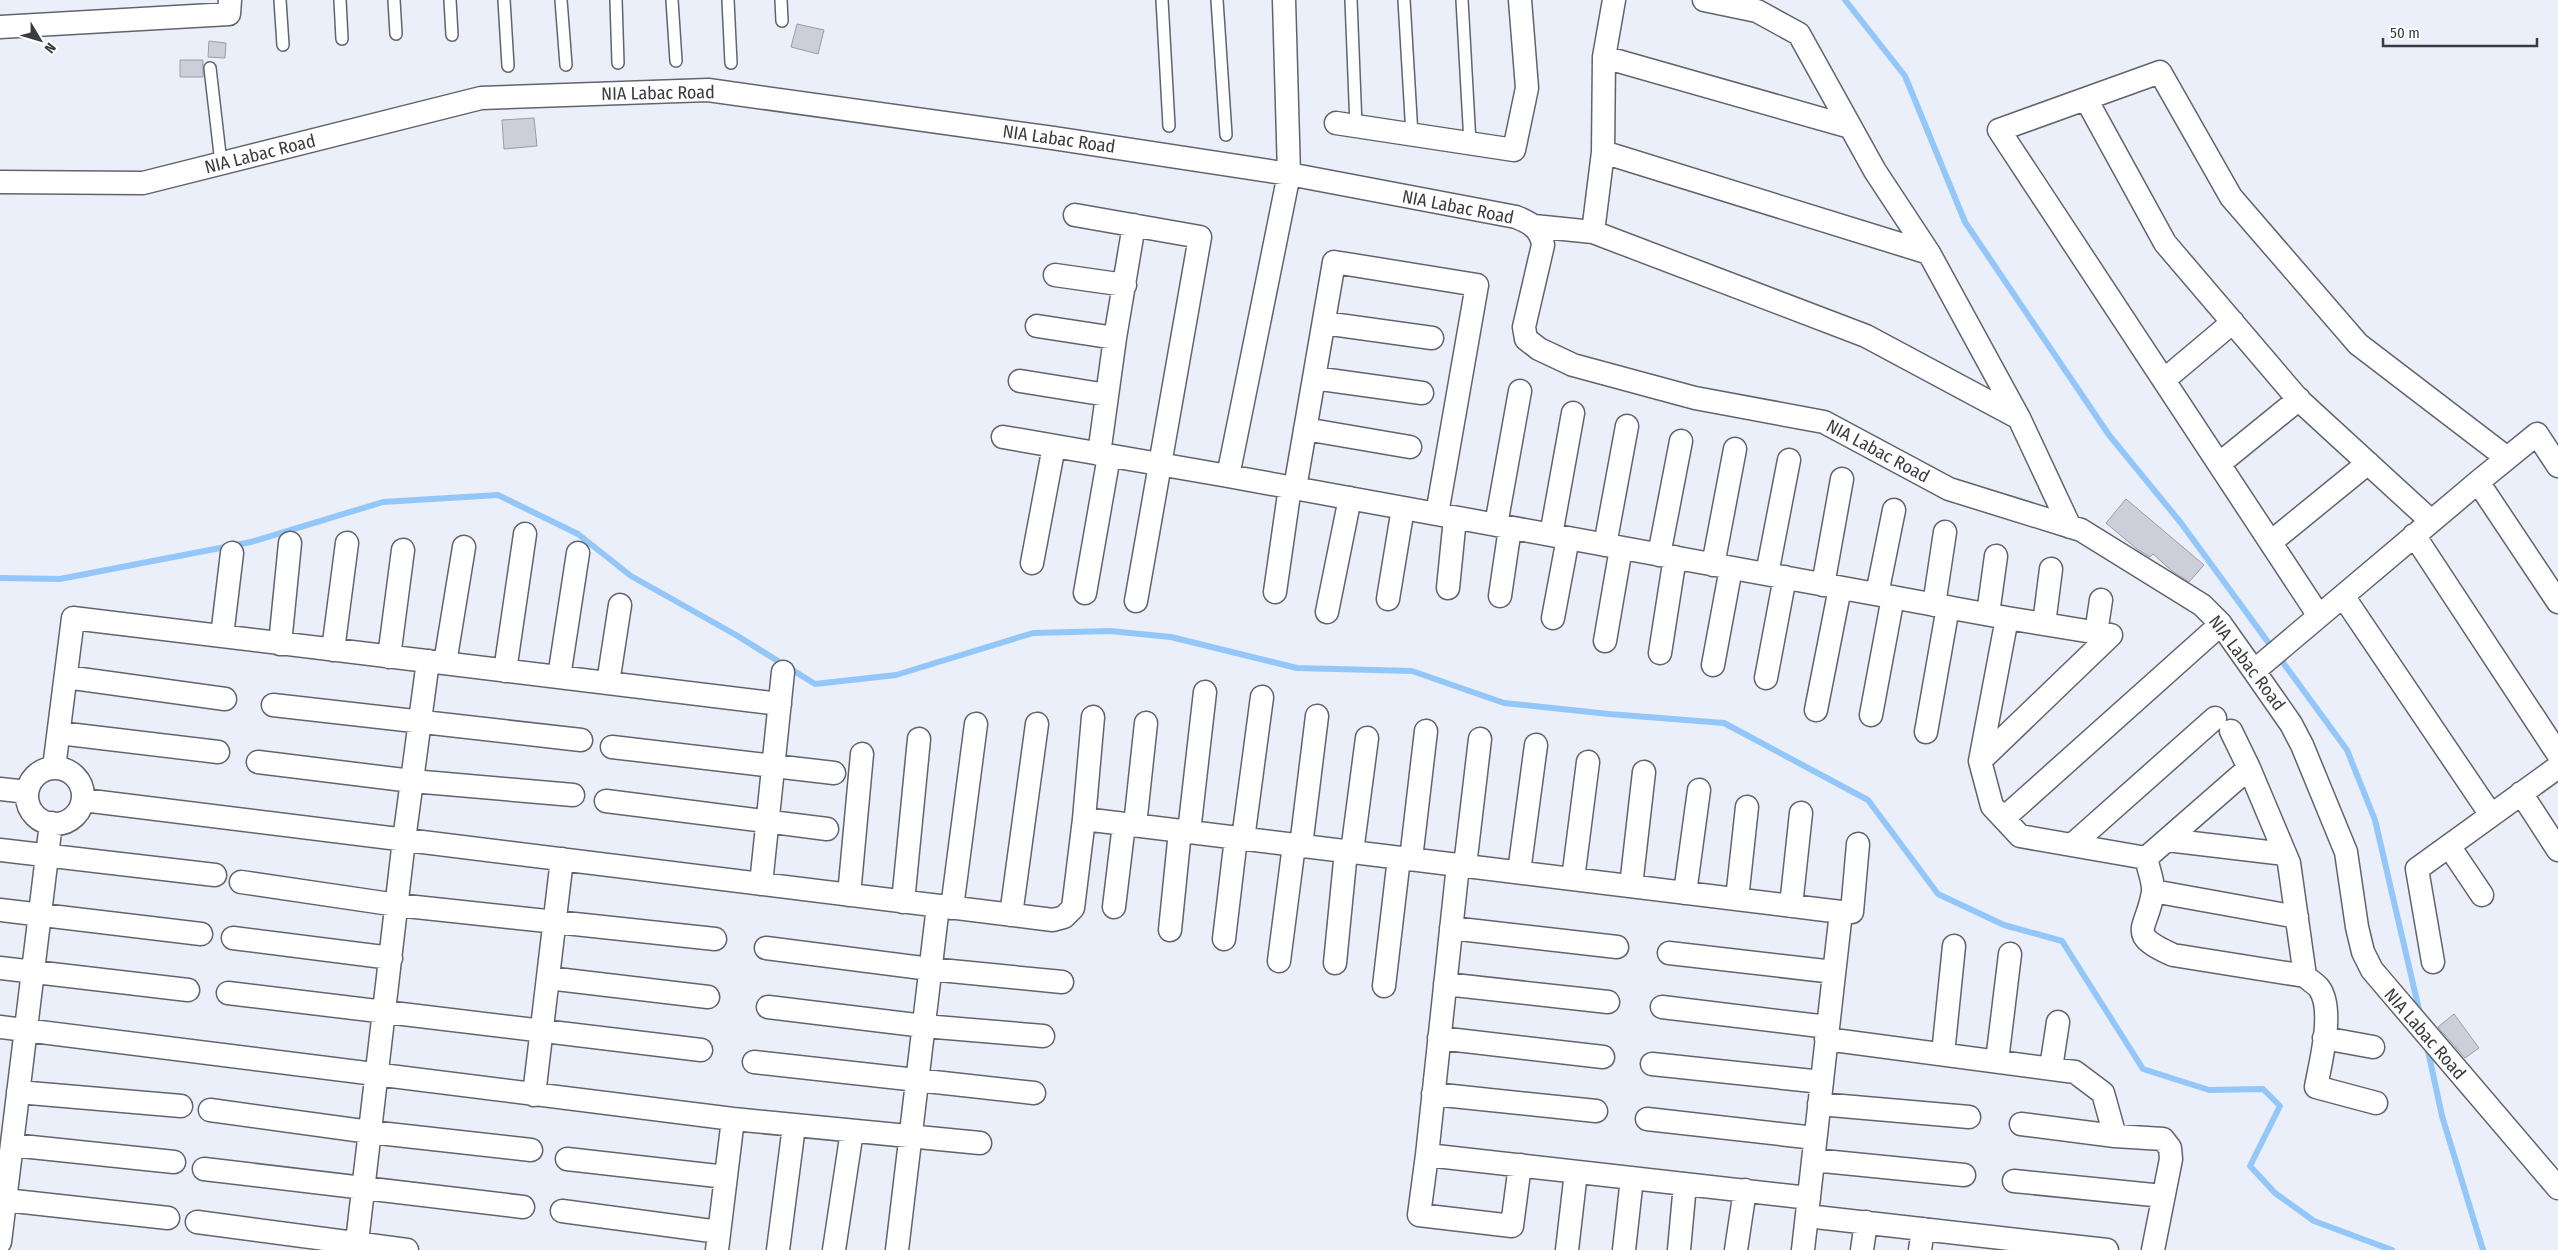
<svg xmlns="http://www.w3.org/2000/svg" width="2558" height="1250" viewBox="0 0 2558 1250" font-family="'Fira Sans Condensed',sans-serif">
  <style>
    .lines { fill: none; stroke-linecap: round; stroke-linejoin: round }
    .stream { stroke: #94c7f9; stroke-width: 6 }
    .building { fill: #cccfd9; stroke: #999da6 }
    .lane-casing { stroke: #61646d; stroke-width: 14 }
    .street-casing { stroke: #61646d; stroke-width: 25 }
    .lane { stroke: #fff; stroke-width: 11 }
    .street { stroke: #fff; stroke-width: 22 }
    .labels { text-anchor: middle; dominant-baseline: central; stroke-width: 4; stroke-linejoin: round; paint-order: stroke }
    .street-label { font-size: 18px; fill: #393b3f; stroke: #fff }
  </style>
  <rect width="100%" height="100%" fill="#ebeff9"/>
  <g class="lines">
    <!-- stream -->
    <path class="stream" d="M1845 0 1905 76 1965 222 2109 435 2181 523 2347 750 2375 820 2420 1014
      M0 578 60 579 251 542 383 502 498 495 578 534 631 576 736 635 815 684 896 675 1033 633 1110 631 1171 637 1297 668 1412 671 1504 703 1609 714 1724 723 1868 800 1938 894 2004 925 2062 941 2143 1069 2209 1090 2263 1089 2280 1106 2250 1166 2275 1193 2314 1221 2392 1250
      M2427 1046 2442 1116 2483 1250"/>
  </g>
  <!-- building -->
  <path class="building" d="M797 24 824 30 818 54 791 47Z
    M209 41 226 43 225 58 208 57Z
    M180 60H203V77H180Z
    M534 118 537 146 504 149 502 120Z
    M2126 499 2204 565 2189 582 2172 571 2153 554 2150 557 2137 549 2106 523Z
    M2454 1014 2479 1048 2465 1058 2438 1027Z"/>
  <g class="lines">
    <!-- lane casing -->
    <g class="lane-casing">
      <path id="lane" d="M280 0 283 45
        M340 0 342 39
        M394 0 396 34
        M450 0 452 35
        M504 0 508 66
        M561 0 566 65
        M616 0 618 63
        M672 0 676 61
        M728 0 731 63
        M781 0 782 21
        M1162 0 1169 126
        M1217 0 1226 135
        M1351 0 1356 126
        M1404 0 1412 135
        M1462 0 1470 143
        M210 68 221 163"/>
    </g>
    <!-- street casing -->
    <g class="street-casing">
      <path id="street" d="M1284 0 1289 174 1228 476 2007 618 1980 761 1992 806 2020 836 2146 858C2148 868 2154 882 2153 892 2147 931 2125 933 2173 955L2305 976C2309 980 2316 984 2319 988 2335 1009 2320 1064 2316 1087L2376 1103
        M1704 0 1757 11 1799 34 1875 171 1929 253 2019 418 2070 527
        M0 27 229 14 230 0
        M1604 57 1850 127
        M2086 99 2165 243 2298 399 2431 521
        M1336 123 1514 150 1527 88 1520 0
        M1603 152 1929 253
        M0 182 143 183 481 98 708 90 1053 138 1289 174 1516 217C1531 223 1541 229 1543 245L1524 327 1526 339 1539 349 1573 365 1695 398 1824 422 1949 489 2081 530 2202 605 2220 623 2254 671 2291 724 2302 745 2346 852 2357 927 2363 952 2372 970 2558 1188
        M1075 215 1200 237 1136 601
        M1534 226 1593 232 1866 336 2019 418
        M1593 232 1603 152 1604 57 1614 0
        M1055 275 1125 285
        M1324 323 1432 338
        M1037 326 1115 338
        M1314 378 1422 393
        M2164 380 2233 322
        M1020 381 1107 395
        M1305 429 1410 447
        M1003 437 1228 476
        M1099 454 1115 338 1134 225
        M2219 464 2299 399
        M2478 482 2558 602
        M1295 488 1334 262 1477 285 1437 514
        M1496 525 1520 391
        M1551 535 1573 413
        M2414 535 2558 754
        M2271 542 2368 463
        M1605 545 1627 426
        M1659 555 1681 441
        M1032 563 1054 446
        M1713 565 1735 449
        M1767 574 1789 460
        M1823 585 1842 479
        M1448 588 1455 518
        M1275 592 1290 487
        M1085 593 1109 456
        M1877 594 1894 510
        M1500 596 1510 528
        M2343 596 2491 815
        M1388 599 1403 508
        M1934 605 1945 532
        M1327 612 1350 498
        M1988 614 1996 556
        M2319 616 1999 130 2160 72 2231 197 2358 344 2507 458
        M1553 618 1568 538
        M2044 624 2051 569
        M2096 633 2101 600
        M222 636 232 553
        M1605 641 1621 548
        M280 644 290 543
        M333 650 347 543
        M1660 653 1675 557
        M389 657 403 550
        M445 663 464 547
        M1713 665 1731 568
        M505 671 525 534
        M2254 671 2478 482 2537 434 2558 466
        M66 677 225 699
        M559 677 578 553
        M1766 678 1785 577
        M608 683 620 605
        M273 705 581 740
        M1816 710 1840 588
        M1871 715 1893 597
        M2231 731 2249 768
        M1926 732 1948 607
        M59 733 218 752
        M612 747 834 773
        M1980 761 2111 635 2007 618
        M258 762 412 781 573 795
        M54 768 73 618 780 704
        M27 796a28 28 0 1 1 56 0a28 28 0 1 1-56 0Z
        M0 789 27 792
        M2521 793 2558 850
        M83 800 1053 920 1064 917 1073 908 1084 819 1841 912 1803 1250
        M606 801 827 829
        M2004 818 2221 624
        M1084 819 1093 717
        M1135 825 1146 723
        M1189 832 1205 692
        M1243 839 1262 697
        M2167 840 2285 854
        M2072 845 2215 718
        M1301 846 1317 716
        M2449 846 2482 895
        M0 850 215 875
        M1352 852 1367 738
        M2146 858 2249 768 2289 863 2305 976
        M1411 859 1426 731
        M1458 865 1427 1155 1809 1198
        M1465 866 1480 739
        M1519 872 1536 745
        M1573 879 1588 762
        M241 882 397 905 715 939
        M761 884 783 672
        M1631 886 1644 772
        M2153 891 2297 917
        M1685 893 1699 790
        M849 895 862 754
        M1737 899 1747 807
        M903 902 919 739
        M1791 906 1801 813
        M1114 907 1124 824
        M952 908 976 724
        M0 910 201 934
        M1841 912H1852L1858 844
        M1011 915 1037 724
        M1451 928 1617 947
        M1170 930 1180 831
        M233 938 391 958
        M1224 939 1236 838
        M766 948 930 969 1062 982
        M1669 953 1834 972
        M1279 961 1294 845
        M2433 962 2417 869 2558 767
        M1335 963 1346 851
        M0 968 188 990
        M548 978 708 997
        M1445 984 1608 1002
        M1384 986 1399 858
        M228 993 701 1050
        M768 1007 924 1026 1043 1036
        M1662 1007 1828 1027
        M0 1027 733 1119 980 1143
        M1439 1038 1603 1057
        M2324 1038 2373 1047
        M1826 1039 2075 1072 2103 1093 2115 1136 2163 1139 2170 1148 2171 1159 2153 1250
        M1943 1054 1954 946
        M1997 1061 2010 954
        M754 1062 1034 1093
        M1652 1064 1822 1082
        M2051 1068 2058 1022
        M18 1092 181 1106
        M1433 1094 1596 1111
        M534 1095 562 859
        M1819 1104 1969 1117
        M210 1110 370 1132 531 1150
        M1647 1119 1815 1138
        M2021 1124 2115 1136
        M12 1145 174 1162
        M1427 1155 1419 1215 1512 1226 1520 1165
        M567 1159 726 1177
        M1813 1160 1964 1175
        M204 1169 523 1207
        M2014 1181 2163 1196
        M5 1200 168 1218
        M562 1211 719 1232
        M1807 1216 2107 1250
        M197 1222 407 1250
        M0 1242 51 823
        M356 1250 404 840 428 661
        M717 1250 733 1119
        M778 1250 794 1126
        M834 1250 852 1131
        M897 1250 938 906
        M1567 1250 1576 1172
        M1624 1250 1632 1178
        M1679 1250 1685 1184
        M1736 1250 1745 1190
        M1862 1250 1866 1222
        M1920 1250 1923 1229"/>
    </g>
    <!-- lane -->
    <use href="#lane" class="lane"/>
    <!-- street -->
    <use href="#street" class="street"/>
  </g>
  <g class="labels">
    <!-- street labels -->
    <g class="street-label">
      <text transform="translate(658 93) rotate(-1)">NIA Labac Road</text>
      <text transform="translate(1059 139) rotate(8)">NIA Labac Road</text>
      <text transform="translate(260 154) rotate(-14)">NIA Labac Road</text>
      <text transform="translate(1458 207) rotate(11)">NIA Labac Road</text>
      <text transform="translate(1878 451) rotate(28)">NIA Labac Road</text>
      <text transform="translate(2247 663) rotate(53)">NIA Labac Road</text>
      <text transform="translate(2425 1034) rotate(49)">NIA Labac Road</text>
    </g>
  </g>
  <!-- north arrow -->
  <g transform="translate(40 40) rotate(128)" stroke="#ffffff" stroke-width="4" paint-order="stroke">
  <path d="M0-4L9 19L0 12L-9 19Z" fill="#393b3f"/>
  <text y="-8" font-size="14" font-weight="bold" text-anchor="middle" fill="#393b3f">N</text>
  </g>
  <!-- scale -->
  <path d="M2383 38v8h154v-8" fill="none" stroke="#393b3f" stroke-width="2.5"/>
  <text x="2390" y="38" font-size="15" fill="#393b3f" stroke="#ffffff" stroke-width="4" paint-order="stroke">50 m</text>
</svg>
